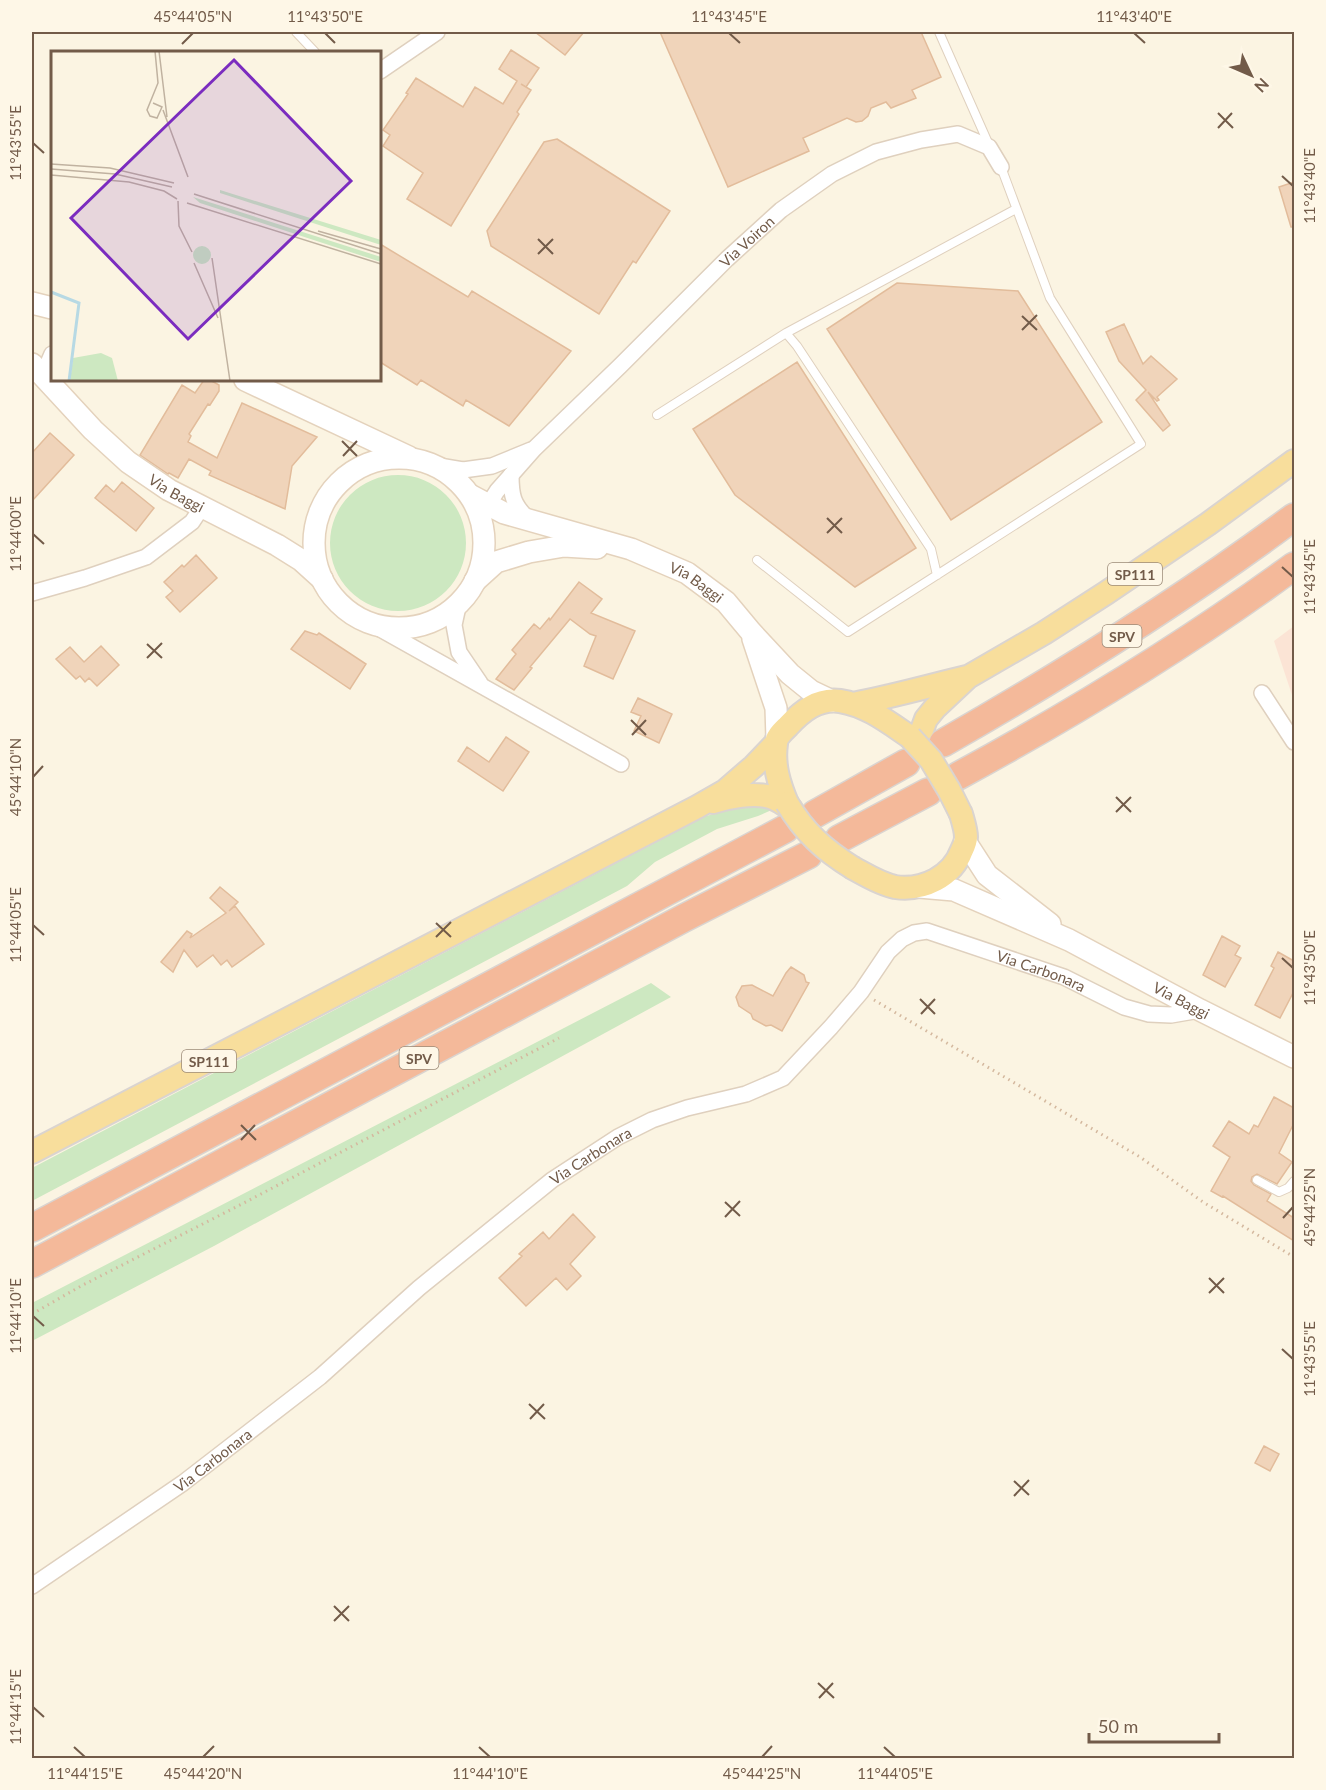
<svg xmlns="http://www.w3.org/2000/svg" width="1326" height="1790" viewBox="0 0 1326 1790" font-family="Lato,sans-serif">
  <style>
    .commercial { fill: #fbe4d5 }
    .grass { fill: #cde8c1 }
    .building { fill: #f0d4ba; stroke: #e2bc9b; stroke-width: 1.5 }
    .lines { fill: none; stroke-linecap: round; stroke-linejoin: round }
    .lane-casing { stroke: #dfd0be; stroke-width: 10 }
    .street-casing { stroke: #dfd0be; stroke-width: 18 }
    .secondary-casing { stroke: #e4d2bc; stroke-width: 24 }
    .primary-casing { stroke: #dad4d0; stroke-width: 26 }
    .highway-casing { stroke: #dad4d0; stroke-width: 30 }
    .path { stroke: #d4b89e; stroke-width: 3; stroke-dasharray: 1.5 4.5; stroke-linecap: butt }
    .lane { stroke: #fff; stroke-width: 8 }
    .street { stroke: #fff; stroke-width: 15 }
    .secondary { stroke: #fff; stroke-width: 21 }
    .primary { stroke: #f8de9c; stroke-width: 22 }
    .highway { stroke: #f4b99a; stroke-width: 27 }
    .primary-bridge-casing { stroke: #dad4d0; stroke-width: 26; stroke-linecap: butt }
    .primary-bridge { stroke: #f8de9c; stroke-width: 22 }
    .ticks { fill: none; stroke: #725b49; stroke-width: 2 }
    .labels { text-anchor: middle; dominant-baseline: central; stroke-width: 6; stroke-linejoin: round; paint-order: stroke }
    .shield { fill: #fef7e7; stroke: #9c8a78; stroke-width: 1.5 }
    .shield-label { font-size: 14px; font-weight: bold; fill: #725b49 }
    .street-label { font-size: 15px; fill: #725b49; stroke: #fef7e7 }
    .inset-river { fill: none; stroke: #b7d9e4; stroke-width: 3 }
    .inset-road { fill: none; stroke: #c0b2a0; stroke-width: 1.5 }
    .view { fill: #7b2cbf; fill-opacity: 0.15; stroke: #7b2cbf; stroke-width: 3 }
    .inset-edge { fill: none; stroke: #725b49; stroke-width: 3 }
    .neatline { fill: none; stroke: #725b49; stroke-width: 2 }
    .ticks-label { font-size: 15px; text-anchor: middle; fill: #725b49 }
  </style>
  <rect width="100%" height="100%" fill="#fbf4e2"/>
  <!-- commercial -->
  <path class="commercial" d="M1294 626V701L1274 641Z"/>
  <!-- grass -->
  <path class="grass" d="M330 543a68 68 0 1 1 136 0a68 68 0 1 1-136 0Z
    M756 803 774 809 758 816 717 829 655 862 627 886 32 1201V1168L706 816Z
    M651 983 671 997 214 1246 32 1341V1303Z"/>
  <!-- building -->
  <path class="building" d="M535 32H584L565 55Z
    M660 32H921L941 77 912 90 916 98 891 108 886 102 871 108 868 116 862 121 856 122 847 118 803 138 809 151 728 187Z
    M511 50 539 68 526 87 521 84 531 90 517 112 519 114 451 226 407 199 423 173 383 146 390 135 383 130 408 94 406 93 416 78 463 107 475 87 503 104 517 81 499 69Z
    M557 139 670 211 636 263 633 261 599 314 491 246 487 231 544 142Z
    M1294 182V227H1291L1279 187Z
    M380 244 468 297 472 291 571 351 509 426 466 400 463 406 421 380 417 385 380 362Z
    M897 283 1018 291 1102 422 951 520 827 329Z
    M1124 324 1143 364 1151 356 1177 379 1157 397 1159 400 1157 401 1148 392 1170 425 1163 431 1136 400 1146 390 1119 361 1106 332Z
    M797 362 916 548 855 587 735 495 693 429Z
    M204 380H210L219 385V391L210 405 208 404 189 434 191 436 188 442 217 458 242 403 317 437 292 466 285 509 209 475 211 471 189 459 178 478 169 473 168 474 140 455 182 385 195 393Z
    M50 433 74 455 32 501V453Z
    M122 482 154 508 136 531 95 498 106 485 114 492Z
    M196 555 217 578 180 612 166 597 173 591 164 582 182 565 184 567Z
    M579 582 602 599 591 613 635 631 613 679 584 666 596 636 590 634 570 619 530 667 532 668 514 690 496 679 516 654 512 650 534 624 540 629 549 618 550 620Z
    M305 631 317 635 319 633 366 664 350 689 291 649Z
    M101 646 119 665 97 686 89 678 85 682 80 676 76 679 56 659 70 647 84 662Z
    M638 698 672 714 659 743 634 731 641 716 631 712Z
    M506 737 529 752 503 791 458 761 467 747 489 762Z
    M220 887 238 902 229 911 235 906 264 944 232 967 227 960 221 965 213 955 197 967 184 950 173 972 161 962 187 931 192 934 190 938 226 913 210 898Z
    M1222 936 1240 946 1235 955 1241 958 1225 987 1203 975Z
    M1278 952 1294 961V991L1280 1018 1255 1005 1274 968 1271 966Z
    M791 967 804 975 806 982 809 983 782 1031 771 1025 766 1026 753 1019 751 1014 739 1006 736 997 742 986 752 985 773 996 786 973Z
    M1274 1097 1294 1108V1123L1279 1153 1292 1162 1277 1184 1257 1174 1252 1177 1251 1181 1254 1185 1271 1194 1267 1201 1294 1218V1241L1223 1196 1222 1197 1211 1191 1230 1157 1213 1146 1229 1121 1249 1134 1254 1125 1258 1127Z
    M573 1214 595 1237 570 1264 581 1276 567 1290 556 1278 526 1306 499 1278 522 1256 519 1254 543 1232 549 1239Z
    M1264 1446 1279 1454 1270 1471 1255 1463Z"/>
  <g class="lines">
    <!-- lane casing -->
    <g class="lane-casing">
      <path id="lane" d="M296 32 315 52
        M939 32 989 145
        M786 333 1016 209
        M657 415 786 333 797 346 931 549 937 575
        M757 560 848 632 1141 444 1050 298 1001 167
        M1257 1180 1279 1192 1288 1188 1294 1181"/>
    </g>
    <!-- street casing -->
    <g class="street-casing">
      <g id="street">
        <path d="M380 71 437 32"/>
        <path d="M52 354 49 361V382L53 380"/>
        <path d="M433 465 463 470 492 466 531 450"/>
        <path d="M511 475C511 496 513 504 528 519"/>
        <path id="s1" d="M482 522 488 505 497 491 534 449 620 366 727 259 781 210 832 174 876 152 921 140 958 134 989 147 1001 167"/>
        <path d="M32 593 85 578 146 557 192 522 202 507"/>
        <path d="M459 602 454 625 459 652 480 683"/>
        <path d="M366 621 621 764"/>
        <path d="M1262 693 1294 742"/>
        <path id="s2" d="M32 1586 183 1483 320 1377 419 1288 552 1180 618 1137 652 1120 687 1108 746 1094 783 1078 831 1027 861 992 888 952 902 939 914 933 927 931 1064 977 1124 1007 1149 1014 1171 1015 1200 1010"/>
      </g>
    </g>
    <!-- secondary casing -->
    <g class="secondary-casing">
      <g id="secondary">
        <path d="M32 303 52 308"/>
        <path id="s3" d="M32 364 93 430 128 462 169 490 277 545 301 560 322 579"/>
        <path d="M245 380 409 457"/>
        <circle cx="399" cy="543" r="85"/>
        <path id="s4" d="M470 495 504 513 631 549 687 573 726 602 751 632 790 674 811 691 832 701"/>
        <path d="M475 581 496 562 529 552 564 546 597 548"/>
        <path d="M753 639 776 708 777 739"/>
        <path d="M965 841 987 875 1050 924"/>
        <path id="s5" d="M919 887 954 890 1069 940 1200 1010 1294 1057"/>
      </g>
    </g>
    <!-- primary casing -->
    <g class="primary-casing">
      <path id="primary" d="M853 704C891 697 929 686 967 677
        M922 730 926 719 935 708 968 677 1044 633 1106 593 1208 524 1294 461
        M713 802C728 797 754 792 770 797 777 799 784 804 791 809
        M787 803C779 784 773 765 776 744 776 737 783 731 788 726 802 711 818 698 840 701 866 705 888 722 910 737
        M853 868C866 875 880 884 895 887 923 891 952 877 962 850 964 846 966 841 966 837 966 830 963 821 961 814
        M32 1152 697 807 725 791 754 766 776 743"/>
    </g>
    <!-- highway casing -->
    <g class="highway-casing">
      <path id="highway" d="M943 743C1064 674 1182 600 1294 517
        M958 776C1074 713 1187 644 1294 566
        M815 814 906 763
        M839 839 928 792
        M32 1228 785 829
        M32 1264 684 918 808 855"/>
    </g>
    <!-- path -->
    <path class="path" d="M874 1000 1140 1157 1203 1202 1294 1257
      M32 1314 81 1286 238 1206 559 1038"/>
    <!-- lane -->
    <use href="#lane" class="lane"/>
    <!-- street -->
    <use href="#street" class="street"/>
    <!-- secondary -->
    <use href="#secondary" class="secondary"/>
    <!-- primary -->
    <use href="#primary" class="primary"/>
    <!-- highway -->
    <use href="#highway" class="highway"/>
    <!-- primary-bridge casing -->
    <g class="primary-bridge-casing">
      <path id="primary-bridge" d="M910 737 931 760 949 790 961 814
        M787 803C804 832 824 850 853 868"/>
    </g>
    <!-- primary-bridge -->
    <use href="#primary-bridge" class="primary-bridge"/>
  </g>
  <!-- ticks -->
  <path class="ticks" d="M325 33 335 43M729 33 740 43M1134 33 1145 43M182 44 193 33M1218 113 1233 128M1218 128 1232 113M33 143 44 153M1282 176 1293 186M538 239 553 254M538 254 553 239M1022 316 1037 330M1022 330 1037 315M342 441 357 456M343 456 357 441M827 518 842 533M827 533 842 518M33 534 44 544M1282 567 1293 577M147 644 162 658M147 658 162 643M631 720 646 735M632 735 646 720M33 777 43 766M1116 797 1131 812M1116 812 1131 797M436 923 451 937M33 925 44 935M436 937 451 922M1282 958 1293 968M920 999 935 1014M921 1014 935 999M241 1125 256 1140M241 1140 255 1125M725 1202 740 1216M725 1217 740 1201M1283 1218 1293 1207M1209 1278 1224 1293M1209 1293 1224 1278M33 1316 44 1326M1282 1349 1293 1359M529 1404 545 1419M530 1419 544 1404M1014 1481 1029 1495M1014 1496 1029 1480M334 1606 349 1621M334 1621 349 1606M818 1683 834 1698M819 1698 833 1683M33 1707 44 1717M74 1747 85 1757M479 1747 490 1757M884 1747 895 1757M203 1757 214 1746M762 1757 772 1746"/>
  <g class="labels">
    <!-- shield labels -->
    <g class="shield">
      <rect x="1108" y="563" width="54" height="22" rx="4.5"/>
      <rect x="1102.5" y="625" width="39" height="22" rx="4.5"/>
      <rect x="399.5" y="1047" width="39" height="22" rx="4.5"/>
      <rect x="182" y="1050" width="54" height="22" rx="4.5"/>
    </g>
    <g class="shield-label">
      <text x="1135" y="574">SP111</text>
      <text x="1122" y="636">SPV</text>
      <text x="419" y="1058">SPV</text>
      <text x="209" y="1061">SP111</text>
    </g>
    <!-- street labels -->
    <g class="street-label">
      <text stroke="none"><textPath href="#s1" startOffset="388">Via Voiron</textPath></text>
      <text stroke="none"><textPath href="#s3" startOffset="195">Via Baggi</textPath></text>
      <text stroke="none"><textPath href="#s4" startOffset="244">Via Baggi</textPath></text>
      <text stroke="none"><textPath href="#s2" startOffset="1246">Via Carbonara</textPath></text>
      <text stroke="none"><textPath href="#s5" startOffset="288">Via Baggi</textPath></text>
      <text stroke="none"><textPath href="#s2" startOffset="706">Via Carbonara</textPath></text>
      <text stroke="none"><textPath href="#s2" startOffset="220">Via Carbonara</textPath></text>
    </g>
  </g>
  <!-- overview -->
  <g transform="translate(51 51)">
    <rect width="330" height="330" fill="#fbf4e2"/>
    <path d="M169 139 330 189V194L169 142ZM142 146 330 206V211L149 152ZM142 204a9 9 0 1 1 18 0a9 9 0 1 1-18 0Z" fill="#cde8c1"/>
    <path d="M50 302 61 307 67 330H19L22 307Z" fill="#cde8c1"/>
    <path class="inset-river" d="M0 241 28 252 18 330"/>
    <path class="inset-road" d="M108 0 116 66M102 52 111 56 106 67 99 65 96 59 107 32 104 0M112 59 137 126M0 113 59 117 123 132M0 118 64 123 121 136M0 124 78 131 113 140 126 148M143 143 330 203M127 150 128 175 141 201M136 152 330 213M267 180 330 198M161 207 179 330M143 212 167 267"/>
    <path class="view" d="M183 9 300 130 137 288 20 167Z"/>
    <rect width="330" height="330" class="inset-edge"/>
  </g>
  <!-- border -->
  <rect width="1326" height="1790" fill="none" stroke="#fef7e7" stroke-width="66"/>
  <!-- north arrow -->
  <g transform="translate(1251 75) rotate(134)" stroke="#fef7e7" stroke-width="4.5" paint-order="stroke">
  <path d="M0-4.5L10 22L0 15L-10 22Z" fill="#725b49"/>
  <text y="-9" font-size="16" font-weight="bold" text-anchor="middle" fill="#725b49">N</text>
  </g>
  <!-- scale -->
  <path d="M1089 1733v9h130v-9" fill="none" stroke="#725b49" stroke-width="3"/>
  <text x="1098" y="1733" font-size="18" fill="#725b49" stroke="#fef7e7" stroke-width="4.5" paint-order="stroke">50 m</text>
  <rect x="33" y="33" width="1260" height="1724" class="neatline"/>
  <g class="ticks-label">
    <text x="193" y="22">45°44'05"N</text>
    <text x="325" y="22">11°43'50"E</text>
    <text x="729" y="22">11°43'45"E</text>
    <text x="1134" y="22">11°43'40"E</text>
    <text transform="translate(16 143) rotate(-90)" y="5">11°43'55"E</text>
    <text transform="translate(1310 186) rotate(-90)" y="5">11°43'40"E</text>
    <text transform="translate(16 534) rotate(-90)" y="5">11°44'00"E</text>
    <text transform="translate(1310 577) rotate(-90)" y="5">11°43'45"E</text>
    <text transform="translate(16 777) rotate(-90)" y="5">45°44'10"N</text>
    <text transform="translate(16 925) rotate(-90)" y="5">11°44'05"E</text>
    <text transform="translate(1310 968) rotate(-90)" y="5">11°43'50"E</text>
    <text transform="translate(1310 1207) rotate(-90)" y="5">45°44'25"N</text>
    <text transform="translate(16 1316) rotate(-90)" y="5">11°44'10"E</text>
    <text transform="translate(1310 1359) rotate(-90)" y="5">11°43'55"E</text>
    <text transform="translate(16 1707) rotate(-90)" y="5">11°44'15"E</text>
    <text x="85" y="1779">11°44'15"E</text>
    <text x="203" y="1779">45°44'20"N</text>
    <text x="490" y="1779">11°44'10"E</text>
    <text x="762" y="1779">45°44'25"N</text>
    <text x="895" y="1779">11°44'05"E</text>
  </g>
</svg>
